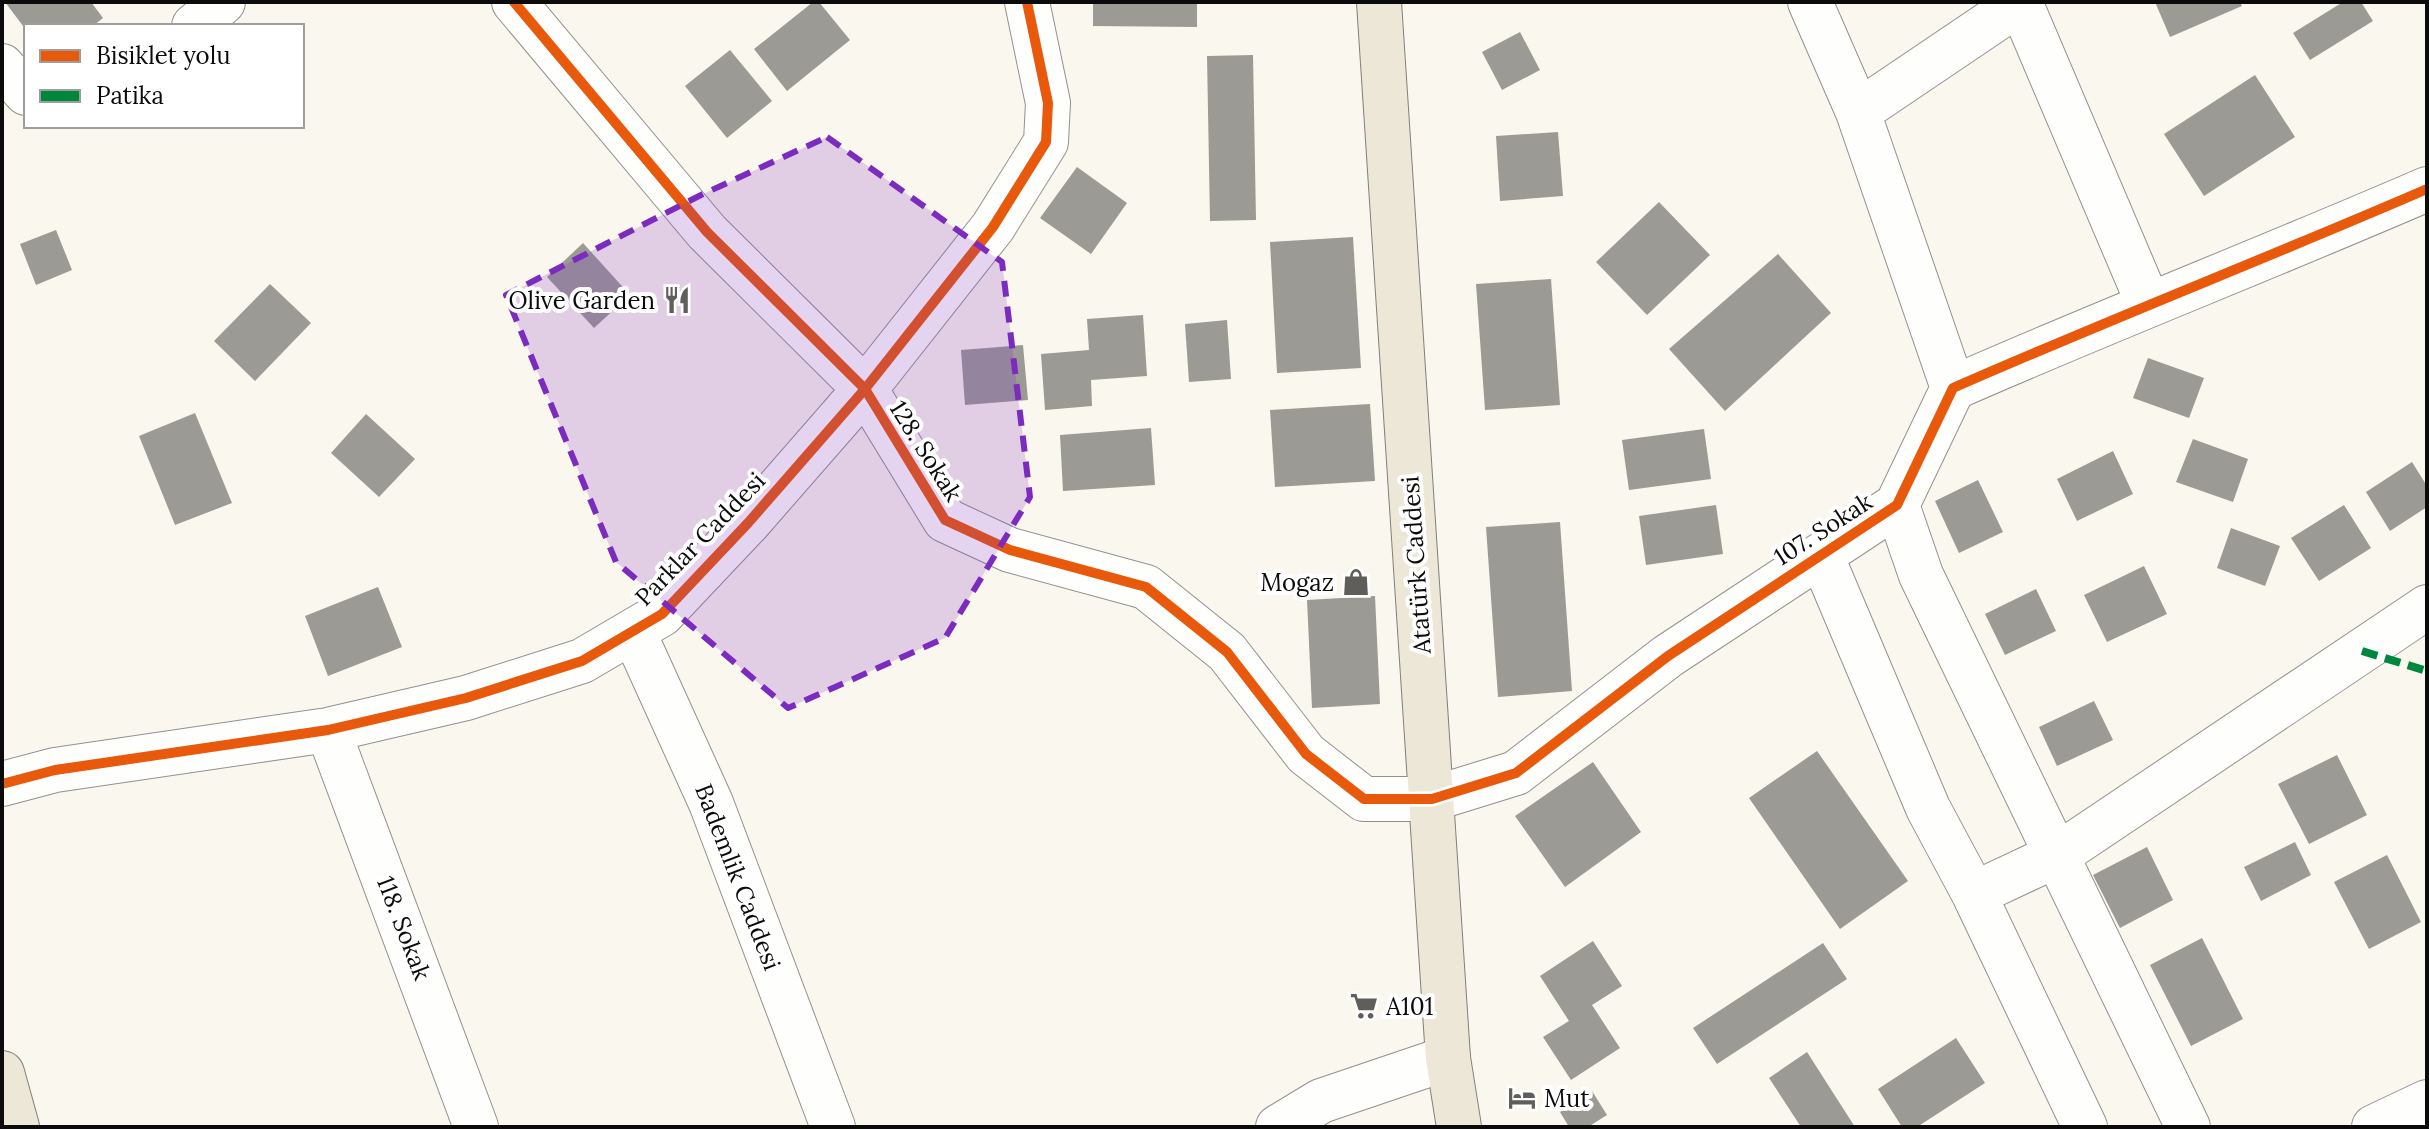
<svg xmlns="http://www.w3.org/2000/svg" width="2429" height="1129" viewBox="0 0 2429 1129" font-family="Lora,serif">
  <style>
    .building { fill: #9c9a95 }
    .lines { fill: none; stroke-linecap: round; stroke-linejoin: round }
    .minor-casing { stroke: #93918e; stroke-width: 46 }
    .major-casing { stroke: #807f7b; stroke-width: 46 }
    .minor { stroke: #fefefd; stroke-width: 44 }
    .major { stroke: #ece7d6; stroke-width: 44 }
    .quiet { stroke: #00873e; stroke-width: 8; stroke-dasharray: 16 8; stroke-linecap: butt }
    .cycleway-casing { stroke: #fff; stroke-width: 15 }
    .cycleway { stroke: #e8590c; stroke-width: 10 }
    .marked { fill: #7b2cbf; fill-opacity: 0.2; stroke: #7b2cbf; stroke-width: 6; stroke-dasharray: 16 10; stroke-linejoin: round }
    .labels { text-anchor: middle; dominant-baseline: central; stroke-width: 8; stroke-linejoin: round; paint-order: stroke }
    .poi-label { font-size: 24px; fill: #0b0b0b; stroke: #fff; text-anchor: end }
    .street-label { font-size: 24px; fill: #0b0b0b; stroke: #fff }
  </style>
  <rect width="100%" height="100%" fill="#faf7ef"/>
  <!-- building -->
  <path class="building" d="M5 2H91L103 18 93 26H26V30Z
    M813 2H819L850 40 787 91 754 49Z
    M1093 2H1197V27L1093 26Z
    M2155 2H2240L2242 6 2170 37Z
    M2343 2H2361L2373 21 2310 60 2293 33Z
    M1520 32 1540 70 1502 90 1482 52Z
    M730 50 772 101 727 138 685 86Z
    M1253 55 1256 220 1210 221 1207 56Z
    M2255 75 2295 137 2204 196 2164 134Z
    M1558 132 1563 196 1500 201 1496 136Z
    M1077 167 1127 203 1091 254 1040 218Z
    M1659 202 1710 255 1647 315 1596 262Z
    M56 230 72 270 36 285 20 244Z
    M1353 237 1361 368 1277 373 1270 242Z
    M583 243 630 295 594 328 547 277Z
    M1778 254 1831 313 1725 411 1669 349Z
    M1551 279 1560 405 1485 410 1476 284Z
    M270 284 311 323 255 381 214 341Z
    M1143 315 1147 376 1091 380 1092 406 1045 410 1041 354 1089 350 1087 319Z
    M1227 320 1231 379 1189 382 1185 324Z
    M1023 345 1028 400 965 405 961 350Z
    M2148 358 2204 378 2189 418 2133 398Z
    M1370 404 1375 481 1275 487 1270 410Z
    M195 413 232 503 175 525 139 436Z
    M366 414 415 459 379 497 331 453Z
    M1151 428 1155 485 1063 491 1060 435Z
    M1704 429 1711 479 1629 490 1622 440Z
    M2193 439 2248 459 2233 502 2176 482Z
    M2113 451 2133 494 2077 521 2057 479Z
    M2412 462 2427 486V507L2390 531 2366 492Z
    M1978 480 2003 532 1959 553 1935 501Z
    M1716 505 1723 554 1646 565 1639 516Z
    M2344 505 2371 548 2319 581 2291 538Z
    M1560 522 1572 691 1498 697 1486 527Z
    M2231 528 2280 546 2265 586 2217 568Z
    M2144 566 2167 614 2107 642 2084 595Z
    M378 587 402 647 328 676 305 616Z
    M2036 589 2056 631 2005 655 1985 614Z
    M1375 596 1380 704 1312 708 1307 600Z
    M2094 701 2113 740 2057 766 2039 727Z
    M1817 751 1908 881 1840 929 1749 798Z
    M2337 755 2367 815 2309 844 2278 784Z
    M1593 762 1641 832 1565 887 1515 816Z
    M2295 842 2311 875 2261 901 2244 867Z
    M2147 847 2173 900 2120 928 2093 875Z
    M2387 855 2421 922 2369 949 2334 882Z
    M2202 938 2243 1019 2191 1046 2150 965Z
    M1593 941 1622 986 1592 1005 1620 1048 1571 1080 1543 1037 1569 1021 1540 976Z
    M1823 943 1847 979 1717 1064 1693 1028Z
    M1956 1038 1985 1083 1917 1127H1902L1878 1089Z
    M1807 1052 1855 1127H1801L1769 1078Z
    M1592 1091 1607 1115 1588 1127H1569L1560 1112Z"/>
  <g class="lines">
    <!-- minor casing -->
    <g class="minor-casing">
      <path id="minor" d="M514 2 707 232 865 389 945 520 1010 550 1146 587 1227 652 1306 754 1364 799H1432L1516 773 1668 656 1897 505 1953 388C2110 319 2270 257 2427 189
        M1810 2 1858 112 1953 388
        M2020 2 2148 303
        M194 26 223 2
        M2 66 26 93
        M1858 112 2021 2
        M1897 505 1921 575 2188 1127
        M1821 555 1928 808 1974 894 2085 1127
        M633 631 711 803 833 1127
        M328 730 476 1127
        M2 784 55 770 328 730 466 698 582 661 662 614 748 523 865 389 993 227 1046 142 1048 103 1027 2
        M1974 894 2059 854 2427 607
        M1278 1127 1321 1101 1448 1058
        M2374 1127 2427 1102"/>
    </g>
    <!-- major casing -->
    <g class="major-casing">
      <path id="major" d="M1379 2 1448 1058 1459 1127
        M2 1073 17 1127"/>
    </g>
    <!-- minor -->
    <use href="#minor" class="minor"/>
    <!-- major -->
    <use href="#major" class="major"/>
    <!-- quiet -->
    <path class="quiet" d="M2362 651 2427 671"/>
    <!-- cycleway casing -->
    <g class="cycleway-casing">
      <path id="cycleway" d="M514 2 707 232 865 389 945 520 1010 550 1146 587 1227 652 1306 754 1364 799H1432L1516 773 1668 656 1897 505 1953 388C2110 319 2270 257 2427 189
        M2 784 55 770 328 730 466 698 582 661 662 614 748 523 865 389 993 227 1046 142 1048 103 1027 2"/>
    </g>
    <!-- cycleway -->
    <use href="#cycleway" class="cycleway"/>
  </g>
  <!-- marked area -->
  <path class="marked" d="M827 137 1002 262 1030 497 945 638 788 708 616 562 506 295 701 195Z"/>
  <!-- icons -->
  <defs>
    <g id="restaurant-bare" transform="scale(2.16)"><path d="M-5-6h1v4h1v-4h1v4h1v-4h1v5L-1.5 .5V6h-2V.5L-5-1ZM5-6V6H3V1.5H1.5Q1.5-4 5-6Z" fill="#5f5e5b" stroke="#fff" stroke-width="2.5" paint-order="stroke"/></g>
    <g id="shop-bare" transform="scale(2.16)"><path d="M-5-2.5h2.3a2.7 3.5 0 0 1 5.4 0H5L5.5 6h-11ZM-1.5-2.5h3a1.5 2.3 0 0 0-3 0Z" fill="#5f5e5b" stroke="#fff" stroke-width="2.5" paint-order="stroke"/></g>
    <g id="supermarket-bare" transform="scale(2.16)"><path d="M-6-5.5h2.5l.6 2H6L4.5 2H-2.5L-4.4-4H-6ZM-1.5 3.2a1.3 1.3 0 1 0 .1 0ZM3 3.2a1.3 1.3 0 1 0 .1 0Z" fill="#5f5e5b" stroke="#fff" stroke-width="2.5" paint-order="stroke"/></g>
    <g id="hotel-bare" transform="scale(2.16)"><path d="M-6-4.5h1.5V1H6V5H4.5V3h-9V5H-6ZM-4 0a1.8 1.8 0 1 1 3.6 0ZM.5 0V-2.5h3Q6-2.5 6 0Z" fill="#5f5e5b" stroke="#fff" stroke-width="2.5" paint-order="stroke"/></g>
  </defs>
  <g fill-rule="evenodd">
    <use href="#restaurant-bare" x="677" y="300"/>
    <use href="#shop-bare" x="1356" y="582"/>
    <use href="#supermarket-bare" x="1364" y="1006"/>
    <use href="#hotel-bare" x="1522" y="1098"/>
  </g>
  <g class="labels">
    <!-- poi labels -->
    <g class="poi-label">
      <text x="655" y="300">Olive Garden</text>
      <text x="1334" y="582">Mogaz</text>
      <text x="1386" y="1006" text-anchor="start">A101</text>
      <text x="1544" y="1098" text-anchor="start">Mut</text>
    </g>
    <!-- street labels -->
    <g class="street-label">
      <text transform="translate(926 451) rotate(58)">128. Sokak</text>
      <text transform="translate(1823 529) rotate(-33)">107. Sokak</text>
      <text transform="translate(700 539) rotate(-46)">Parklar Caddesi</text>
      <text transform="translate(1416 565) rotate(-94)">Atatürk Caddesi</text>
      <text transform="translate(738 877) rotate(69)">Bademlik Caddesi</text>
      <text transform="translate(404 928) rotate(69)">118. Sokak</text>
    </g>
  </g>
  <!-- border -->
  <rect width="2429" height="1129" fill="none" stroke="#0b0b0b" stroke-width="8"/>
  <!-- legend -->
  <rect x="24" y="24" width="280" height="104" fill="#ffffff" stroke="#9d9d9d" stroke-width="2"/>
  <rect x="40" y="50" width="40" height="12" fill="#e8590c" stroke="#9d9d9d" stroke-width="2"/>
  <text x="96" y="64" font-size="24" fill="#0b0b0b">Bisiklet yolu</text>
  <rect x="40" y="90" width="40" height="12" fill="#00873e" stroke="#9d9d9d" stroke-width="2"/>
  <text x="96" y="104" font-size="24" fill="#0b0b0b">Patika</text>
</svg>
